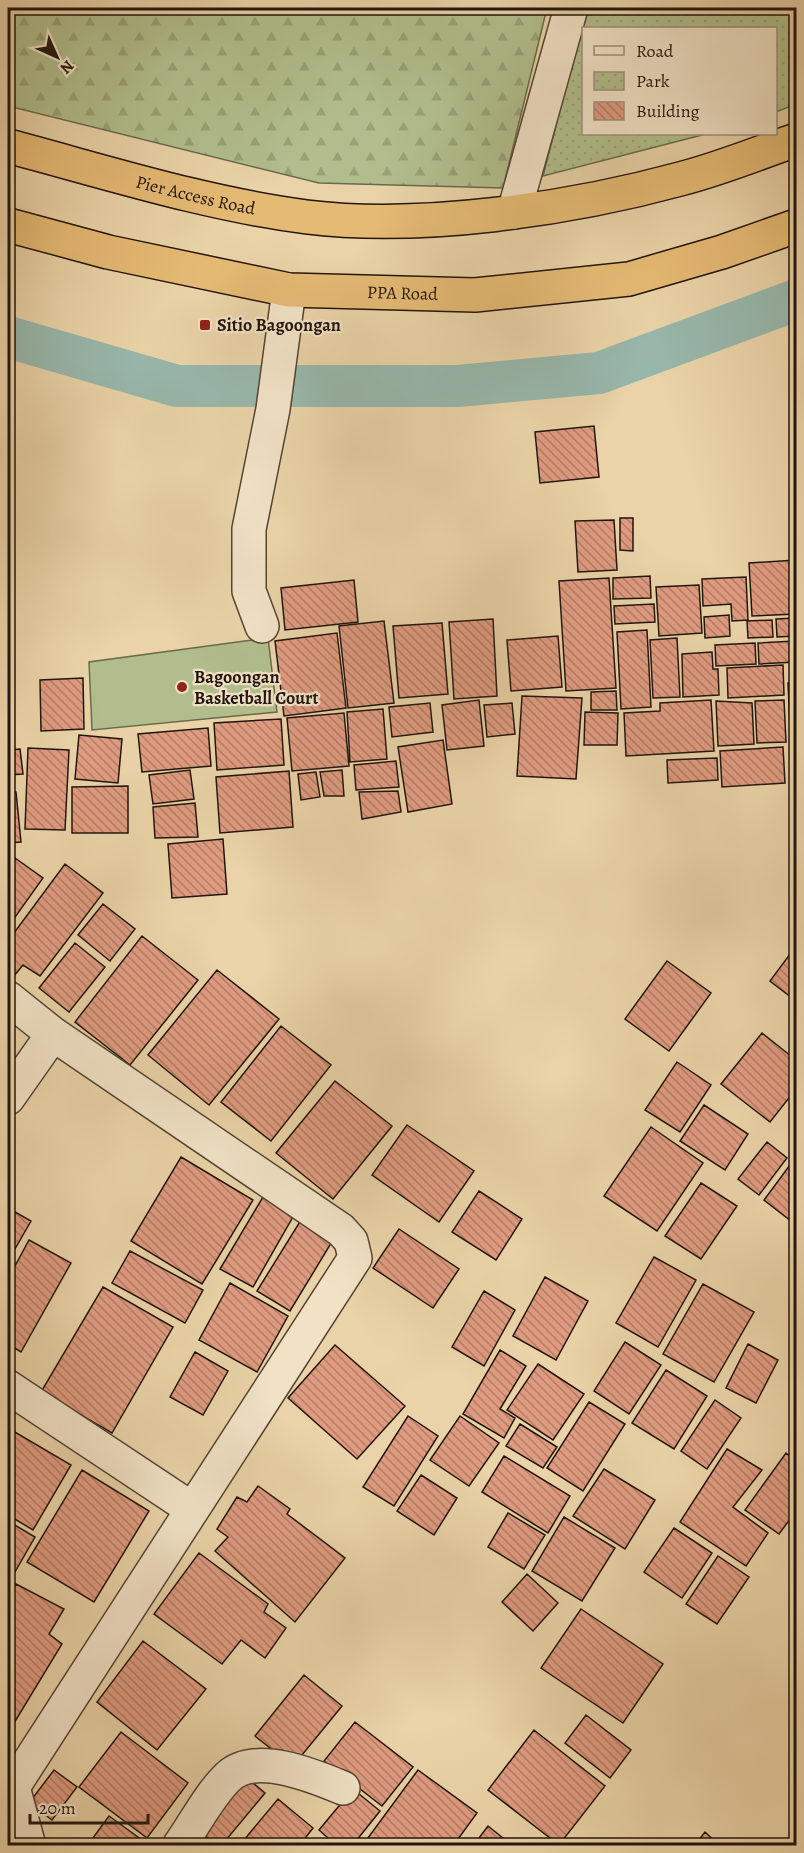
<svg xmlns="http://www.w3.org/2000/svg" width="804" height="1853" viewBox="0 0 804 1853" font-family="Alegreya,serif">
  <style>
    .forest { fill: url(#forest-firs); stroke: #6a6a4c; stroke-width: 1.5 }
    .park { fill: url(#park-dots); stroke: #6a6a4c; stroke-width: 1.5 }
    .pitch { fill: #b1be8c; stroke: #6a6a4c; stroke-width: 1.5 }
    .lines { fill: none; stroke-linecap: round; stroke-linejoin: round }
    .canal { stroke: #98b7ab; stroke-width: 42 }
    .building { fill: url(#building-back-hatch); stroke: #22150d; stroke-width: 1.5 }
    .minor-casing { stroke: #544434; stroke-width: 36 }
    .highway-casing { stroke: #22150d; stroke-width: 36 }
    .minor { stroke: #f1e2c6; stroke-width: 33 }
    .highway { stroke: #e5ba74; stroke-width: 33 }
    .poi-dot { fill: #8f2418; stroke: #f1e2c6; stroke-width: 2 }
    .labels { text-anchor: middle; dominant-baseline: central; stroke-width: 4.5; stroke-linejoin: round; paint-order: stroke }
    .street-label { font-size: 18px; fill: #22150d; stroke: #f1e2c6 }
    .poi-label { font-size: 18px; font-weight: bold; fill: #22150d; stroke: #f1e2c6; text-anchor: start }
  </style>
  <defs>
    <pattern id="forest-firs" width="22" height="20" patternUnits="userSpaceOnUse" patternTransform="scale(1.5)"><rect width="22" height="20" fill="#b1be8c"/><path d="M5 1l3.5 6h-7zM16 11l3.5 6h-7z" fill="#98a278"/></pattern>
    <pattern id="park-dots" width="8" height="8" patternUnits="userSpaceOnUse" patternTransform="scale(1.5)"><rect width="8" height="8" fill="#b1be8c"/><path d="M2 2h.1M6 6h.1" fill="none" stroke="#98a278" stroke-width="1.8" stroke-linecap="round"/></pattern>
    <pattern id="building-back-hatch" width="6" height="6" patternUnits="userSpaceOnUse" patternTransform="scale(1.5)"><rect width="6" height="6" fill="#df9b80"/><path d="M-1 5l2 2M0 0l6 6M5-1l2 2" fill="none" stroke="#b47d67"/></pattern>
  </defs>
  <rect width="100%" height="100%" fill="#ead3a8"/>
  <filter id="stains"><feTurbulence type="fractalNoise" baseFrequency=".00333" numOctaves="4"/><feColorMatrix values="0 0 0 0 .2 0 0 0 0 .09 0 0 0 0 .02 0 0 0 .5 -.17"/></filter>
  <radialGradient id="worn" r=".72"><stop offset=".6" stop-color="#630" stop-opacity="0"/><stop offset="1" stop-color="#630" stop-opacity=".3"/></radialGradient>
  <!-- forest -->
  <path class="forest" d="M8 8H547L503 188 319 183 8 106Z"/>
  <!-- park -->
  <path class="park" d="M586 8H796V104L776 112V28H584V134H706L543 176Z"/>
  <!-- pitch -->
  <path class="pitch" d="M268 638 277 712 92 730 89 662Z"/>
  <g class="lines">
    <!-- canal -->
    <path class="canal" d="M8 337 177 386H458L599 373 796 300"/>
  </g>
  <!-- building -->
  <path class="building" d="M594 426 599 477 540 483 535 432Z
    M620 518H633V551L620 550Z
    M614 520 617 570 578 572 575 521Z
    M796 560V614L752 616 749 563Z
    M650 576 651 598 613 599V578Z
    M746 577 748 620 732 621 731 604 703 606 702 579Z
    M609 578 616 688 566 691 559 581Z
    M354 580 358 622 285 630 281 588Z
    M699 585 702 633 659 636 656 587Z
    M654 604 655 622 615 624 614 606Z
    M729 615 730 636 705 638 704 617Z
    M796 618V636L777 637 776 619Z
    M493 619 497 696 454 699 449 622Z
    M772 620 773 637 748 638 747 621Z
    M384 621 394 703 348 708 339 626Z
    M442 623 448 694 399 698 393 626Z
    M647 630 651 707 621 709 617 632Z
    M337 633 346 708 284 716 275 641Z
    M558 636 562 687 511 691 507 640Z
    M677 638 680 697 653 698 650 640Z
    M795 641 796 662 759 664 758 643Z
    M755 643 756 664 716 666 715 645Z
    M712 652 713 669H718L719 695 683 697 682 654Z
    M783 665 784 695 728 698 727 668Z
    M83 678 84 729 41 731 40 680Z
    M788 683H796V728H790Z
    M616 691 617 710H591V692Z
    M522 696 582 698 576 779 517 776Z
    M479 700 484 746 447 750 442 705Z
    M711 700 714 751 626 756 624 713 660 711V703Z
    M784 700 786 742 757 743 755 701Z
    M716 701 752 703 754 744 718 746Z
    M430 703 433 732 392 737 389 707Z
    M512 703 515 734 487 737 484 705Z
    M383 709 387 759 350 762 347 712Z
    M585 712 618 713 617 745H584Z
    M344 713 349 766 292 771 287 718Z
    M281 719 284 765 217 770 214 723Z
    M208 728 211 766 142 772 138 734Z
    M79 735 122 739 118 783 75 779Z
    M443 740 452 804 408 812 398 747Z
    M783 747 785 783 722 787 720 751Z
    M28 748 69 750 65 830 25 829Z
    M20 749 23 774 8 775V750Z
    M717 758 718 780 668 783 667 760Z
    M396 761 399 787 356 790 354 765Z
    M190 770 194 799 153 804 149 775Z
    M342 770 344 796H324L320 772Z
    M289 771 293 827 220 833 216 777Z
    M316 772 320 797 301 800 298 774Z
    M128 786V833H72V787Z
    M398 791 401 812 362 819 359 792Z
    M16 792 21 842 8 843V793Z
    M195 803 198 837 155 838 153 807Z
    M223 839 227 894 172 898 168 844Z
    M15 858 43 878 8 927V868Z
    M65 864 103 893 40 976 23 965 9 982 8 941Z
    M103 904 135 929 110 961 78 935Z
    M142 936 198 980 130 1065 75 1022Z
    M75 943 105 967 69 1012 39 988Z
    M796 946V1001L770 981Z
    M667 961 711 993 669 1051 625 1019Z
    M217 970 279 1019 209 1105 148 1055Z
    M281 1026 331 1065 271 1141 221 1102Z
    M762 1033 796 1060V1089L770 1122 721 1084Z
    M677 1062 711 1085 680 1132 645 1110Z
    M335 1081 392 1126 333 1199 276 1153Z
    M704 1105 748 1134 725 1170 680 1141Z
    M407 1125 474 1171 439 1222 372 1175Z
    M651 1127 703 1163 657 1231 604 1196Z
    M767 1142 787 1158 759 1195 738 1179Z
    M181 1157 253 1200 202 1284 131 1241Z
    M793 1161 796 1164V1215L791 1221 764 1200Z
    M701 1183 737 1206 701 1259 665 1236Z
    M479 1191 522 1219 496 1260 452 1232Z
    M263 1197 294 1215 253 1287 220 1269Z
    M8 1208 31 1221 8 1261Z
    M301 1220 333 1240 290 1311 257 1291Z
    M399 1229 459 1269 433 1308 373 1268Z
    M29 1240 71 1263 21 1352 8 1344V1279Z
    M130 1251 203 1290 185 1323 112 1283Z
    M654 1257 696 1280 658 1347 616 1323Z
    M545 1277 588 1301 556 1360 513 1336Z
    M230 1283 288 1316 257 1372 199 1340Z
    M703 1284 754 1312 714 1382 663 1354Z
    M103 1287 173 1327 112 1433 41 1392Z
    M484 1291 515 1310 484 1366 452 1347Z
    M625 1342 661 1365 629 1414 594 1391Z
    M748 1344 778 1360 756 1403 726 1388Z
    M335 1345 405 1406 357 1459 288 1398Z
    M500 1350 526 1366 500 1409 515 1418 504 1438 463 1414Z
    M195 1352 228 1371 203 1415 170 1397Z
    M538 1364 584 1394 553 1440 507 1410Z
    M666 1370 707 1396 674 1449 632 1423Z
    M715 1400 741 1418 707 1469 681 1451Z
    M589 1402 625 1424 583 1491 547 1468Z
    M408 1416 438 1436 394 1506 363 1487Z
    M460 1416 499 1443 469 1486 430 1460Z
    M520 1424 557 1447 543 1468 506 1446Z
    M13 1431 71 1465 33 1530 8 1515V1439Z
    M727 1449 762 1470 733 1507 768 1533 746 1566 680 1522Z
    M786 1453 796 1461V1511L779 1534 745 1510Z
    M504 1456 570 1496 548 1533 482 1492Z
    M604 1469 655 1500 625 1549 573 1516Z
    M82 1470 149 1511 94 1602 27 1562Z
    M421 1475 457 1498 434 1535 397 1511Z
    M258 1486 290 1509 287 1514 345 1558 295 1622 215 1551 228 1537 217 1529 237 1497 247 1502Z
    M508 1513 545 1535 524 1569 488 1547Z
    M564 1517 615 1548 582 1601 532 1571Z
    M8 1521 35 1537 8 1584Z
    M674 1528 712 1553 682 1598 644 1572Z
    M199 1553 268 1604 264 1612 286 1628 265 1658 241 1640 222 1664 154 1614Z
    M718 1556 749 1577 717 1624 686 1604Z
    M527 1574 558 1603 533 1631 502 1602Z
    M16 1584 64 1609 49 1634 62 1644 8 1733V1599Z
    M581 1609 663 1664 623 1723 541 1668Z
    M143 1641 206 1689 157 1750 97 1702Z
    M304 1675 342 1706 293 1766 255 1736Z
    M586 1715 631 1750 610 1778 565 1743Z
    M355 1722 413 1767 382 1806 324 1761Z
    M534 1730 605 1786 559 1845 488 1790Z
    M121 1732 188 1783 147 1838 79 1787Z
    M228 1762 265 1793 221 1846H217L183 1817Z
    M54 1770 77 1787 52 1820 29 1803Z
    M418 1770 477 1813 453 1846H362Z
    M353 1789 380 1811 352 1846H337L319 1830Z
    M278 1799 313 1828 299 1846H239Z
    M109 1816 149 1845 87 1846Z
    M488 1826 513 1846H473Z
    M705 1832 720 1846H694Z"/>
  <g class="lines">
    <!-- minor casing -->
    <g class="minor-casing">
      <path id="minor" d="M514 212 571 8
        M262 626 249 591V529L273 409 289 290
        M8 998 53 1034 341 1230 351 1241 355 1258 13 1787
        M8 1098 53 1034
        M8 1387 192 1509
        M8 1783 13 1787 29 1846
        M179 1846C194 1825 210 1794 228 1777 255 1751 314 1776 343 1788"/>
    </g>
    <!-- highway casing -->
    <g class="highway-casing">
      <g id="highway">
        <path id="s1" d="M8 146C106 172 206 204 307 217 421 231 570 209 680 179 720 169 758 153 796 140"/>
        <path id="s2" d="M8 225 108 252 289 290 475 295 629 279 722 252 796 226"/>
      </g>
    </g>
    <!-- minor -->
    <use href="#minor" class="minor"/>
    <!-- highway -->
    <use href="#highway" class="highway"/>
  </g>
  <!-- markers -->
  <g class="poi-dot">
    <rect x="199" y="319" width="12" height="12" rx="3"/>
    <circle cx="182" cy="687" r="6"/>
  </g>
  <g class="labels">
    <!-- street labels -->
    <g class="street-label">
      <text stroke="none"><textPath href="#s1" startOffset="194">Pier Access Road</textPath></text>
      <text stroke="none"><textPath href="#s2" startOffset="402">PPA Road</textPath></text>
    </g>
    <!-- poi labels -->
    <g class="poi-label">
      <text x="217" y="325">Sitio Bagoongan</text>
      <text x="194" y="677">Bagoongan<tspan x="194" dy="21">Basketball Court</tspan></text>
    </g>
  </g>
  <!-- margin -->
  <rect width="804" height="1853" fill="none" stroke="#ead3a8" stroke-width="30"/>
  <rect x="9" y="9" width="786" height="1835" fill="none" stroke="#22150d" stroke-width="3"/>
  <rect x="15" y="15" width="774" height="1823" fill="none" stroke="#22150d" stroke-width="1.5"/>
  <!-- legend -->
  <rect x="582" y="27" width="195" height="108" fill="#f1e2c6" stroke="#9e907c" stroke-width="1.5"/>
  <rect x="594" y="46" width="30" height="9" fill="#f1e2c6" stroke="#9e907c" stroke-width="1.5"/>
  <text x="636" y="57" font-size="18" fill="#22150d">Road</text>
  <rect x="594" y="72" width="30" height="18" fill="url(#park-dots)" stroke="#9e907c" stroke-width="1.5"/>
  <text x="636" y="87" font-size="18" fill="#22150d">Park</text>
  <rect x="594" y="102" width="30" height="18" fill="url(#building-back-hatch)" stroke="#9e907c" stroke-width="1.5"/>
  <text x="636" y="117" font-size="18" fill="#22150d">Building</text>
  <!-- north arrow -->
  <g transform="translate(57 57) rotate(135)" stroke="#f1e2c6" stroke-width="4.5" paint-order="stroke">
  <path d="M0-4.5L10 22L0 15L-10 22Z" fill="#22150d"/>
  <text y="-9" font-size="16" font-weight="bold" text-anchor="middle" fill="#22150d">N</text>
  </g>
  <!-- scale -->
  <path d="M30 1814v9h118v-9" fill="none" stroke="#22150d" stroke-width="3"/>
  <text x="39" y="1814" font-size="18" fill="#22150d" stroke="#f1e2c6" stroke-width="4.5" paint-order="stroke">20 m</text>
  <rect width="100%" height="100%" filter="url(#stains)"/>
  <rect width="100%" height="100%" fill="url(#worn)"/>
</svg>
